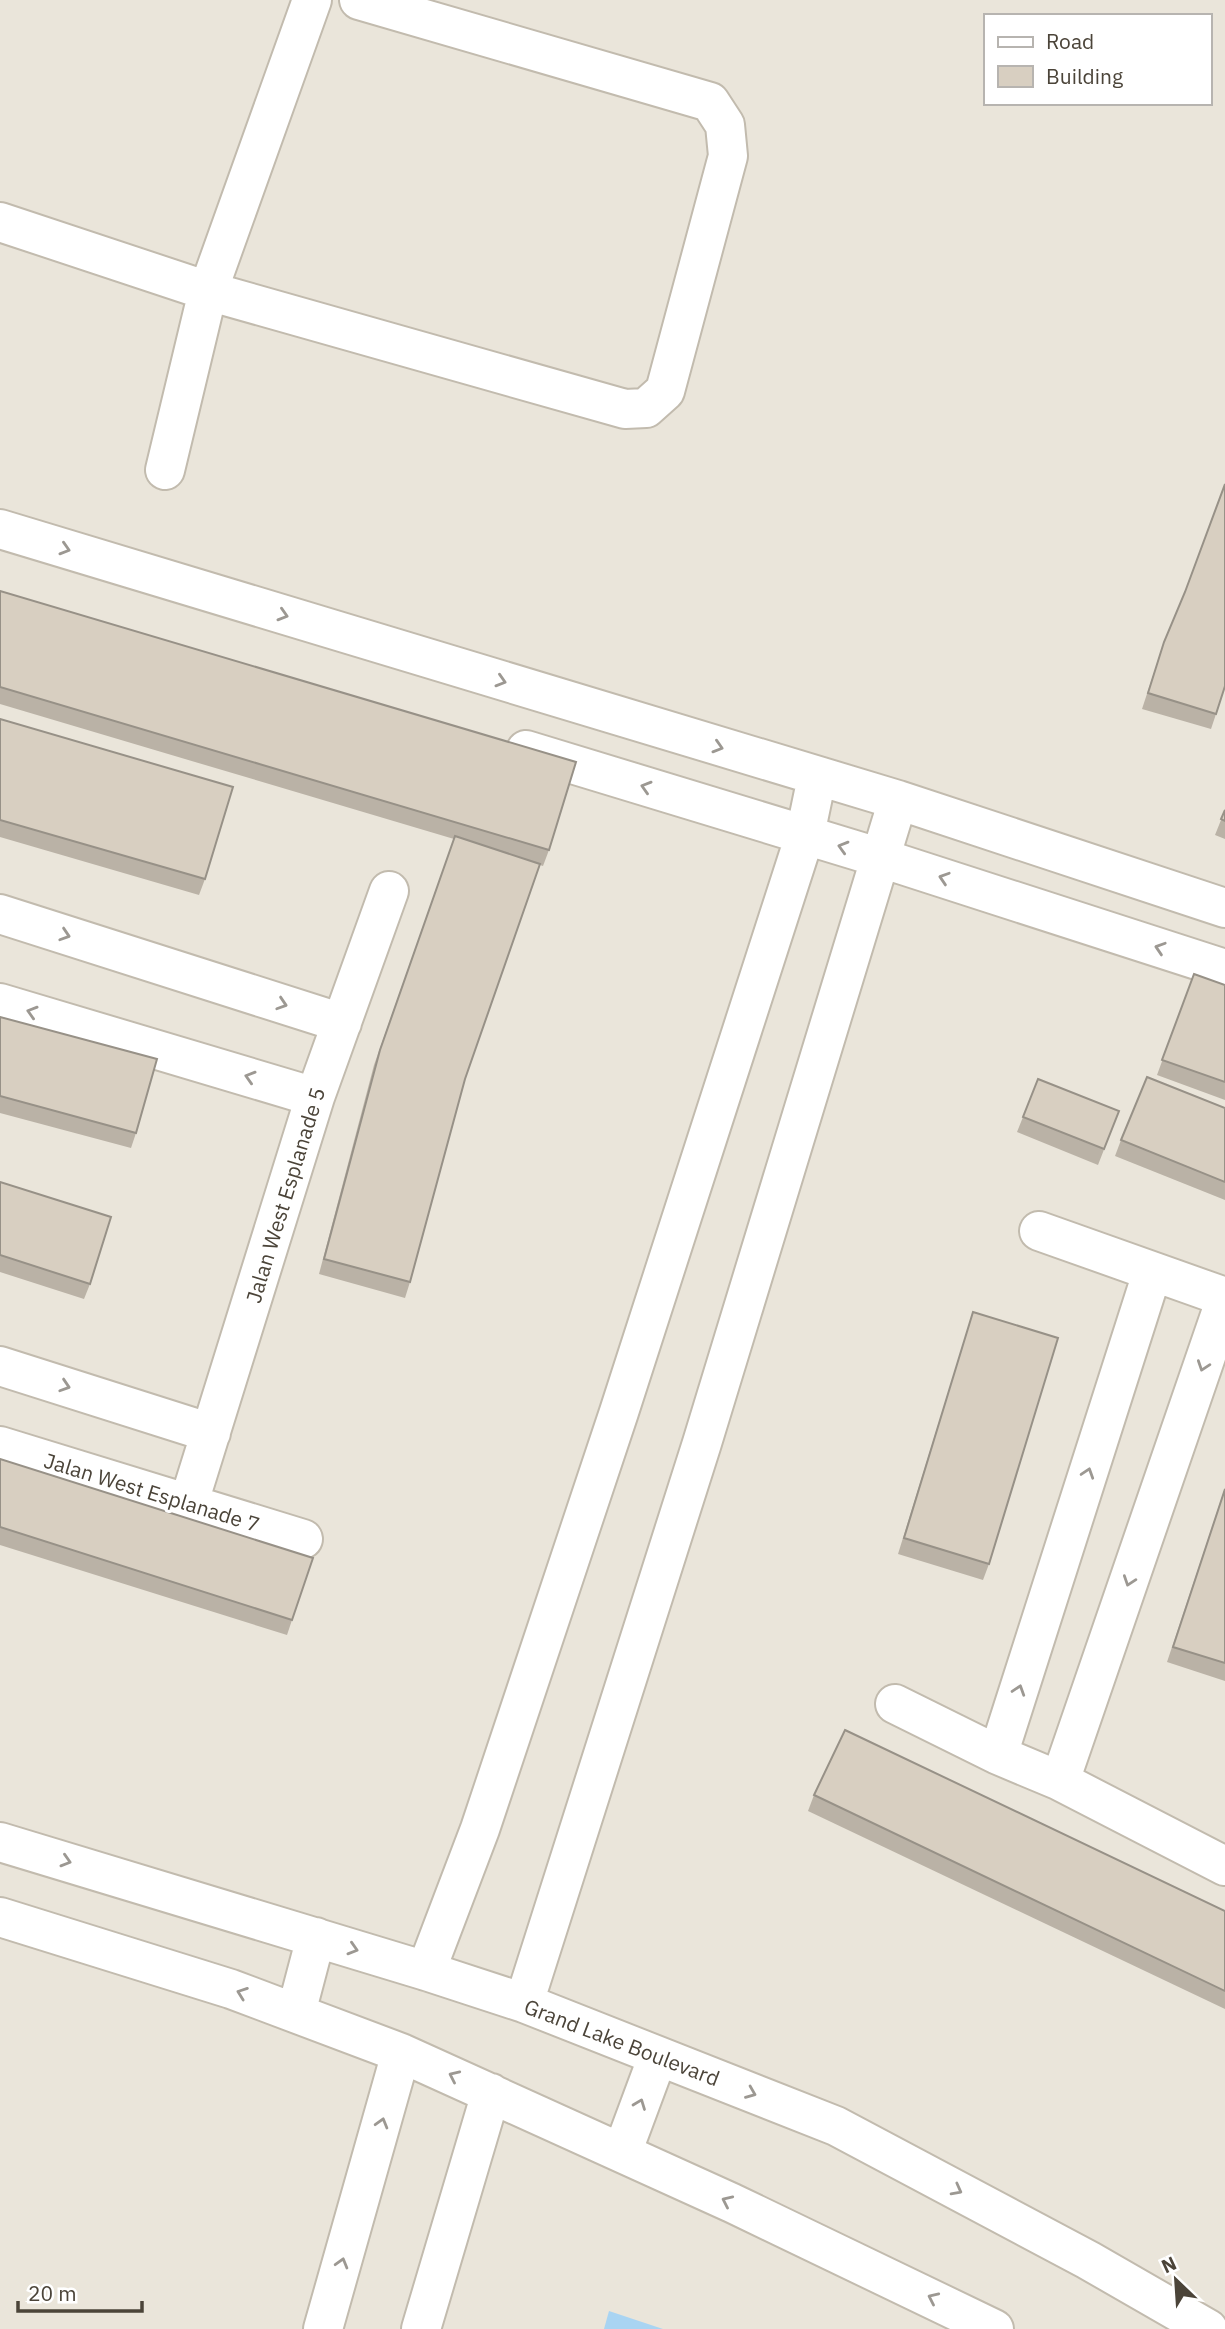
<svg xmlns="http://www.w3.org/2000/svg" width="1225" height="2329" viewBox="0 0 1225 2329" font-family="'IBM Plex Sans',sans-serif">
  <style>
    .residential { fill: #eae5da; fill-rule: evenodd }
    .water { fill: #a9d4f2 }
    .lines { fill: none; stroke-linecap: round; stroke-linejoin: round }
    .minor-casing { stroke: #c2bbae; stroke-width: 42 }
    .minor { stroke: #fff; stroke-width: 38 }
    .wall { fill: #bab2a6 }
    .building { fill: #d8cfc1; stroke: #979187; stroke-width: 2 }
    .oneway { stroke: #9c9892 }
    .labels { text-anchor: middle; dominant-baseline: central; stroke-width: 6; stroke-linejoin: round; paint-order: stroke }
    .street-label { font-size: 21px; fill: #4b4439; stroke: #fff }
  </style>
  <rect width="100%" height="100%" fill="#f6f3ec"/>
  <!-- residential -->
  <path class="residential" d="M0 0H1225V2329H0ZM985 16H1209V103H985Z"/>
  <!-- water -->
  <path class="water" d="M609 2311 663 2329H604Z"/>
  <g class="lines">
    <!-- minor casing -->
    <g class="minor-casing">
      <path id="minor" d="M0 222 208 291 625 409 646 408 665 391 728 156 725 125 710 102 359 0
        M165 470 208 291 312 0
        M0 529 898 800 1225 908
        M526 750 881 858 1225 969
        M0 914 342 1023
        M0 1003 315 1097
        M1039 1231 1225 1297
        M0 1366 211 1433
        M0 1446 303 1539
        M189 1502 315 1097 389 891
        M895 1704 998 1755 1060 1781 1225 1866
        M998 1755 1152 1273
        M1060 1781 1225 1301
        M0 1842 426 1971 524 2003 836 2126 1088 2260 1208 2329
        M0 1917 231 1989 401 2053 732 2203 994 2329
        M426 1971 480 1829 619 1412 805 835 817 777
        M524 2003 702 1443 898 800
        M296 2013 316 1937
        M622 2153 658 2056
        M323 2329 401 2053
        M421 2329 491 2093"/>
    </g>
    <!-- minor -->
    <use href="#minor" class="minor"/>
  </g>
  <!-- wall -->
  <path class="wall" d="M0 591 549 850 543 866 540 865 465 1079 410 1282 405 1298 319 1274 374 1065 454 839 0 704Z
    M1185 592 1216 714 1211 729 1142 709 1164 642Z
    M0 719 205 879 199 895 0 837Z
    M1225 810V839L1215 835Z
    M1194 974 1225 985V1100L1157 1075Z
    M0 1017 136 1133 131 1148 0 1113Z
    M1225 1108V1200L1115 1156 1121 1140Z
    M1119 1111 1098 1165 1017 1132 1023 1117Z
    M0 1182 90 1284 84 1299 0 1272Z
    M973 1312 989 1564 983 1580 898 1554Z
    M0 1459 292 1620 287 1635 0 1545Z
    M1225 1488V1681L1167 1662Z
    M814 1795 1225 1911V2009L808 1811Z"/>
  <!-- building -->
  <path class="building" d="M1225 484V686L1216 714 1148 693 1164 642 1185 592Z
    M0 591 576 762 549 850 0 687Z
    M0 719 233 787 205 879 0 820Z
    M1225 810V821L1221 819Z
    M455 836 540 864 465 1079 410 1282 324 1259 380 1050Z
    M1194 974 1225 985V1082L1162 1060Z
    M0 1017 157 1059 136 1133 0 1096Z
    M1147 1077 1225 1108V1182L1121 1140Z
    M1038 1079 1119 1111 1104 1149 1023 1117Z
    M0 1182 111 1217 90 1284 0 1255Z
    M973 1312 1058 1338 989 1564 904 1538Z
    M0 1459 313 1558 292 1620 0 1527Z
    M1225 1489V1663L1173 1647Z
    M845 1730 1225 1911V1991L814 1795Z"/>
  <!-- one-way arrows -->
  <defs><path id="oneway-chevron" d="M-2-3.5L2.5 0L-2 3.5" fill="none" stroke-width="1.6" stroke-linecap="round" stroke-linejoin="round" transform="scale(1.75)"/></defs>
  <g class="oneway">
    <use href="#oneway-chevron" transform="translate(65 549) rotate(17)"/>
    <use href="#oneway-chevron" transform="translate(283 615) rotate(17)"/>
    <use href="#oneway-chevron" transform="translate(501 681) rotate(17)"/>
    <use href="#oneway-chevron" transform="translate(718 747) rotate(17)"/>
    <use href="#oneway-chevron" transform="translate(646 787) rotate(-163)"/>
    <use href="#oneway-chevron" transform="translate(843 847) rotate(-164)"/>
    <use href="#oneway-chevron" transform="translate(944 878) rotate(-162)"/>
    <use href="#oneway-chevron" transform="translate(65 935) rotate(18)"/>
    <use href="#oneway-chevron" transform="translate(1160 948) rotate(-162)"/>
    <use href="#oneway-chevron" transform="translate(282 1004) rotate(18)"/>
    <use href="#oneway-chevron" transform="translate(32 1012) rotate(-163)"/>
    <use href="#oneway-chevron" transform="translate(250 1077) rotate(-163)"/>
    <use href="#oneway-chevron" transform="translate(1203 1366) rotate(109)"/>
    <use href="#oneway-chevron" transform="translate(65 1386) rotate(18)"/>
    <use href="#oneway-chevron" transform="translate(1088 1473) rotate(-72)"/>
    <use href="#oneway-chevron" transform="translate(1129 1581) rotate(109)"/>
    <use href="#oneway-chevron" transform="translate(1019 1690) rotate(-72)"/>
    <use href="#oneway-chevron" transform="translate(66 1861) rotate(17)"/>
    <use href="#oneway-chevron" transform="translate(353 1949) rotate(17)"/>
    <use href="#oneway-chevron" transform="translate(242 1993) rotate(-160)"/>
    <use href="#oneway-chevron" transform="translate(454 2076) rotate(-155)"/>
    <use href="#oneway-chevron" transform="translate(751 2093) rotate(22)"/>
    <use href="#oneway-chevron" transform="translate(640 2104) rotate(-69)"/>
    <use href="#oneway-chevron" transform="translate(382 2123) rotate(-74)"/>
    <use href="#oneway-chevron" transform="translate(957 2190) rotate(28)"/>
    <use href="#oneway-chevron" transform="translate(727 2201) rotate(-155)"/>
    <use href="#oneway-chevron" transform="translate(342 2263) rotate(-74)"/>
    <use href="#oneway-chevron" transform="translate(933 2298) rotate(-155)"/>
  </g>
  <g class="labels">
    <!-- street labels -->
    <g class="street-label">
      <text transform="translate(285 1195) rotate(-73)">Jalan West Esplanade 5</text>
      <text transform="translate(152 1492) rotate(17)">Jalan West Esplanade 7</text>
      <text transform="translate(622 2042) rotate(21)">Grand Lake Boulevard</text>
    </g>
  </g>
  <!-- legend -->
  <rect x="984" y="14" width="228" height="91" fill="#ffffff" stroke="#b7b4b0" stroke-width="2"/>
  <rect x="998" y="37" width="35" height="10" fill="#ffffff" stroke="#b7b4b0" stroke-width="2"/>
  <text x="1046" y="49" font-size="21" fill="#4b4439">Road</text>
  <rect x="998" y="66" width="35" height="21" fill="#d8cfc1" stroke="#b7b4b0" stroke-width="2"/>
  <text x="1046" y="84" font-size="21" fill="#4b4439">Building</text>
  <!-- north arrow -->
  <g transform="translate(1176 2280) rotate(335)" stroke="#ffffff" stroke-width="5" paint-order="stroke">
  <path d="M0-5L12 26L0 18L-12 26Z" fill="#4b4439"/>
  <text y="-10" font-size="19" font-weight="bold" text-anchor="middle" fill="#4b4439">N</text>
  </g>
  <!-- scale -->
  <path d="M18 2301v10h124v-10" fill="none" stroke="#4b4439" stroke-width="3.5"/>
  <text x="28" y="2301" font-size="21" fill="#4b4439" stroke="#ffffff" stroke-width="5" paint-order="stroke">20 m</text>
</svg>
